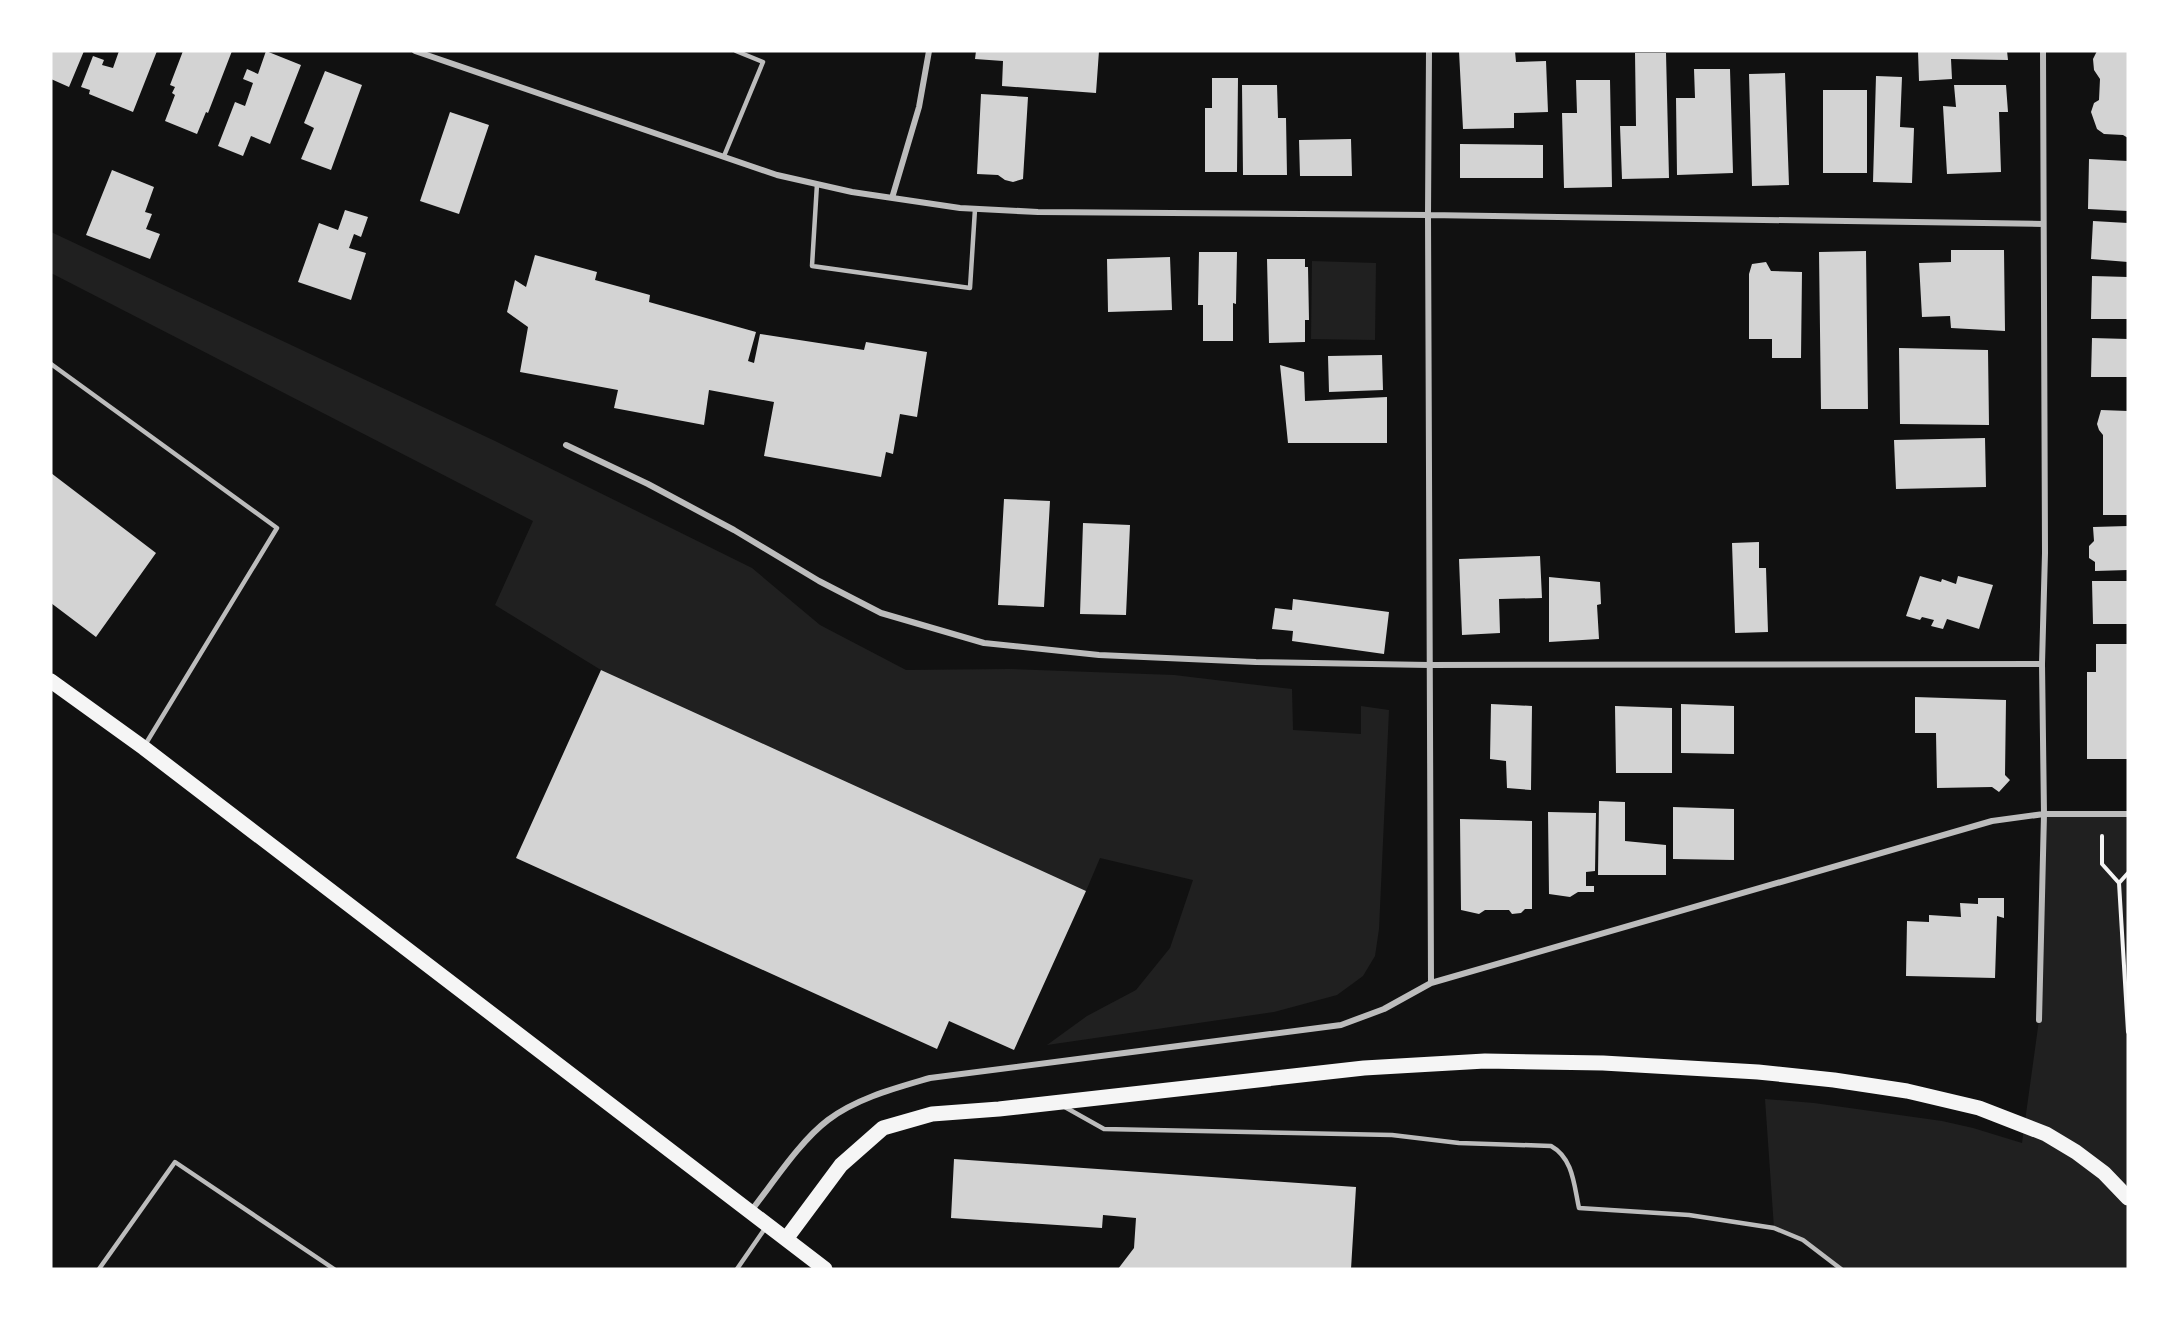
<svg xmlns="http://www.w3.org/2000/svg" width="2179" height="1320" viewBox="0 0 2179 1320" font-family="'PT Sans',sans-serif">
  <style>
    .green { fill: #202020 }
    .building { fill: #d3d3d3 }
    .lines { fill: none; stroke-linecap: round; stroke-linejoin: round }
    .path { stroke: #f5f5f5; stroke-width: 4 }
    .service { stroke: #bcbcbc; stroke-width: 4.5 }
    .minor { stroke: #bcbcbc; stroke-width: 6 }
    .primary { stroke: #f5f5f5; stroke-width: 15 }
  </style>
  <rect width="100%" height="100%" fill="#111"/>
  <!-- green -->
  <path class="green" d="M51 232 495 441 752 568 820 625 906 670 1009 669 1174 675 1292 689 1293 730 1361 734V706L1389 710 1379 929 1375 956 1363 976 1337 995 1274 1012 1047 1045 1087 1016 1136 990 1170 948 1193 880 1100 858 1086 891 601 670 495 605 533 521 51 273Z
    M1312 261 1376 263 1375 340 1311 339Z
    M2044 814H2128V1269H1841L1803 1240 1774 1228 1765 1099 1814 1103 1942 1121 1973 1128 2022 1143 2039 1020Z"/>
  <!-- building -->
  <path class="building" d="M51 51H84L69 87 51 79Z
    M119 51H157L133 112 89 94 90 90 81 87 93 56 104 60 102 65 113 68Z
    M183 51H232L208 113 206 112 197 134 165 121 175 95 172 93 175 87 170 85Z
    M266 51 301 65 270 144 251 136 243 156 218 146 235 102 245 106 253 83 243 79 247 69 258 74Z
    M976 51H1099L1096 93 1002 86 1003 61 975 59Z
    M1459 51H1515L1516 62 1546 61 1548 112 1514 113V128L1463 129Z
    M1918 51H2007L2008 60 1951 59 1952 79 1919 81Z
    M2097 51H2128V138L2123 135 2104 134 2097 129 2091 112 2094 103 2099 100 2100 79 2094 70 2093 59Z
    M1635 53H1666L1669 178 1622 179 1620 126H1636Z
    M1694 69H1730L1733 173 1677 175 1676 98H1695Z
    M325 71 362 85 331 170 301 159 314 128 304 123Z
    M1785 73 1789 185 1752 186 1749 74Z
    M1876 76 1902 77 1900 127 1914 128 1912 183 1873 182Z
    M1212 78H1238L1237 172H1205V108H1212Z
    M1576 80H1610L1612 187 1564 188 1562 113H1577Z
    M1242 85H1277L1278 118H1286L1287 175H1243Z
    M1954 85H2006L2008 112H1999L2001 172 1947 174 1943 106 1956 107Z
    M1823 90H1867V173H1823Z
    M981 94 1028 97 1023 179 1013 182 1005 180 998 175 977 174Z
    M450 112 489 125 459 214 420 201Z
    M1351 139 1352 176H1300L1299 140Z
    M1460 144 1543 145V178H1460Z
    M2089 159 2128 161V211L2088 209Z
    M112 170 154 187 145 212 152 214 146 229 160 234 150 259 86 235Z
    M345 210 368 217 361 237 354 234 349 248 366 253 351 300 298 282 319 223 338 230Z
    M2093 221 2128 223V262L2091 259Z
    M1951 250H2004L2005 331 1951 328 1950 316 1922 317 1919 263 1951 262Z
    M1866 251 1868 409H1821L1819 252Z
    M1199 252H1237L1236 304 1233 303V341H1203V305H1198Z
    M535 255 597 272 595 280 650 295 649 302 756 332 748 361 754 363 760 334 864 350 866 342 927 352 917 417 900 414 893 454 886 452 881 477 764 456 774 402 709 390 704 425 614 408 618 390 520 372 528 327 507 312 515 280 526 287Z
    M1170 257 1172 310 1108 312 1107 259Z
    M1267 259H1305V267H1308L1309 320H1305V342L1269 343Z
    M1766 262 1771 271 1802 272 1801 358H1772V339H1749V274L1752 264Z
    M2092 276 2128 277V319H2091Z
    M2092 338 2128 339V377H2091Z
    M1899 348 1988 350 1989 425 1900 424Z
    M1382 355 1383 390 1329 392 1328 356Z
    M1280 365 1304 372 1305 401 1387 397V443H1288Z
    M2101 410 2128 411V515H2103V435L2099 430 2097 424Z
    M1985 438 1986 487 1896 489 1894 440Z
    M51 473 156 553 96 637 51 603Z
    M1004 499 1050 501 1044 607 998 605Z
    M1083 523 1130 525 1126 615 1080 614Z
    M2128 526V570L2095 571V562L2089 558V546L2094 541 2093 527Z
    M1759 542V568H1766L1768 632 1735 633 1732 543Z
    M1540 556 1542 598 1499 599 1500 633 1462 635 1459 559Z
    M1920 576 1941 582 1942 579 1956 584 1958 576 1993 585 1979 629 1947 619 1943 629 1931 626 1934 620 1922 617 1920 620 1906 616Z
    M1549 577 1600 582 1601 604 1597 605 1599 639 1549 642Z
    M2092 581H2128V624H2093Z
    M1293 599 1389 612 1384 654 1292 641 1293 631 1272 629 1275 608 1292 610Z
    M2096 644H2128V759H2087V672H2096Z
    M601 670 1086 891 1014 1050 949 1021 937 1049 516 858Z
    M1915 697 2006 700 2005 775 2010 780 1999 792 1992 787 1937 788 1936 733H1915Z
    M1491 704 1532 706 1531 790 1507 788 1506 761 1490 759Z
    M1681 704 1734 706V754L1681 753Z
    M1615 706 1672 708V773H1616Z
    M1599 801 1625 802V841L1666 845V875H1598Z
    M1673 807 1734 809V860L1673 859Z
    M1548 812 1596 813 1595 871 1586 872V886H1594V892H1578L1570 897 1549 894Z
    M1460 819 1532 821V909H1525L1521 913 1512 914 1509 910H1485L1479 914 1461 910Z
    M1978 898H2004V918L1997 916 1995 978 1906 976 1907 921 1929 922V915L1961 917 1960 903 1978 904Z
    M954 1159 1356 1187 1351 1269H1118L1134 1248 1136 1218 1103 1215 1102 1228 951 1218Z"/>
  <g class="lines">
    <!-- path -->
    <path class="path" d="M2102 836V864L2119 883
      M2128 873 2119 883 2128 1032"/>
    <!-- service -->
    <path class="service" d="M724 156 763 62 736 51
      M817 184 812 266 970 288 975 209
      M51 364 277 528 145 745
      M1063 1106 1104 1129 1392 1135 1459 1143 1551 1146C1573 1158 1574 1185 1579 1208L1689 1215 1774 1228 1803 1240 1841 1269
      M99 1269 175 1162 334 1269
      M737 1269 766 1227"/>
    <!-- minor -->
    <path class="minor" d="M415 51 777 175 852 192 960 208 1038 212 1428 215 2043 224
      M1429 51 1428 215 1431 983
      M892 198 919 107 929 51
      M566 445 648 484 734 530 819 581 881 613 984 643 1099 655 1256 662 1429 665 2042 664
      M2039 1020 2044 814 2042 664 2045 553 2043 51
      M751 1211C773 1183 800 1141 828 1120 857 1098 896 1088 930 1078L1341 1025 1384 1009 1431 983 1992 821 2044 814H2128"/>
    <!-- primary -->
    <path class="primary" d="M51 681 144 748 825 1269
      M786 1239 841 1165 883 1128 932 1114 999 1109 1364 1068 1485 1061 1603 1063 1758 1072 1834 1080 1907 1091 1979 1108 2046 1134 2076 1152 2104 1173 2128 1198"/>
  </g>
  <!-- border -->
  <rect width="2179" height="1320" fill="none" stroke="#ffffff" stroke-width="105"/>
</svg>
